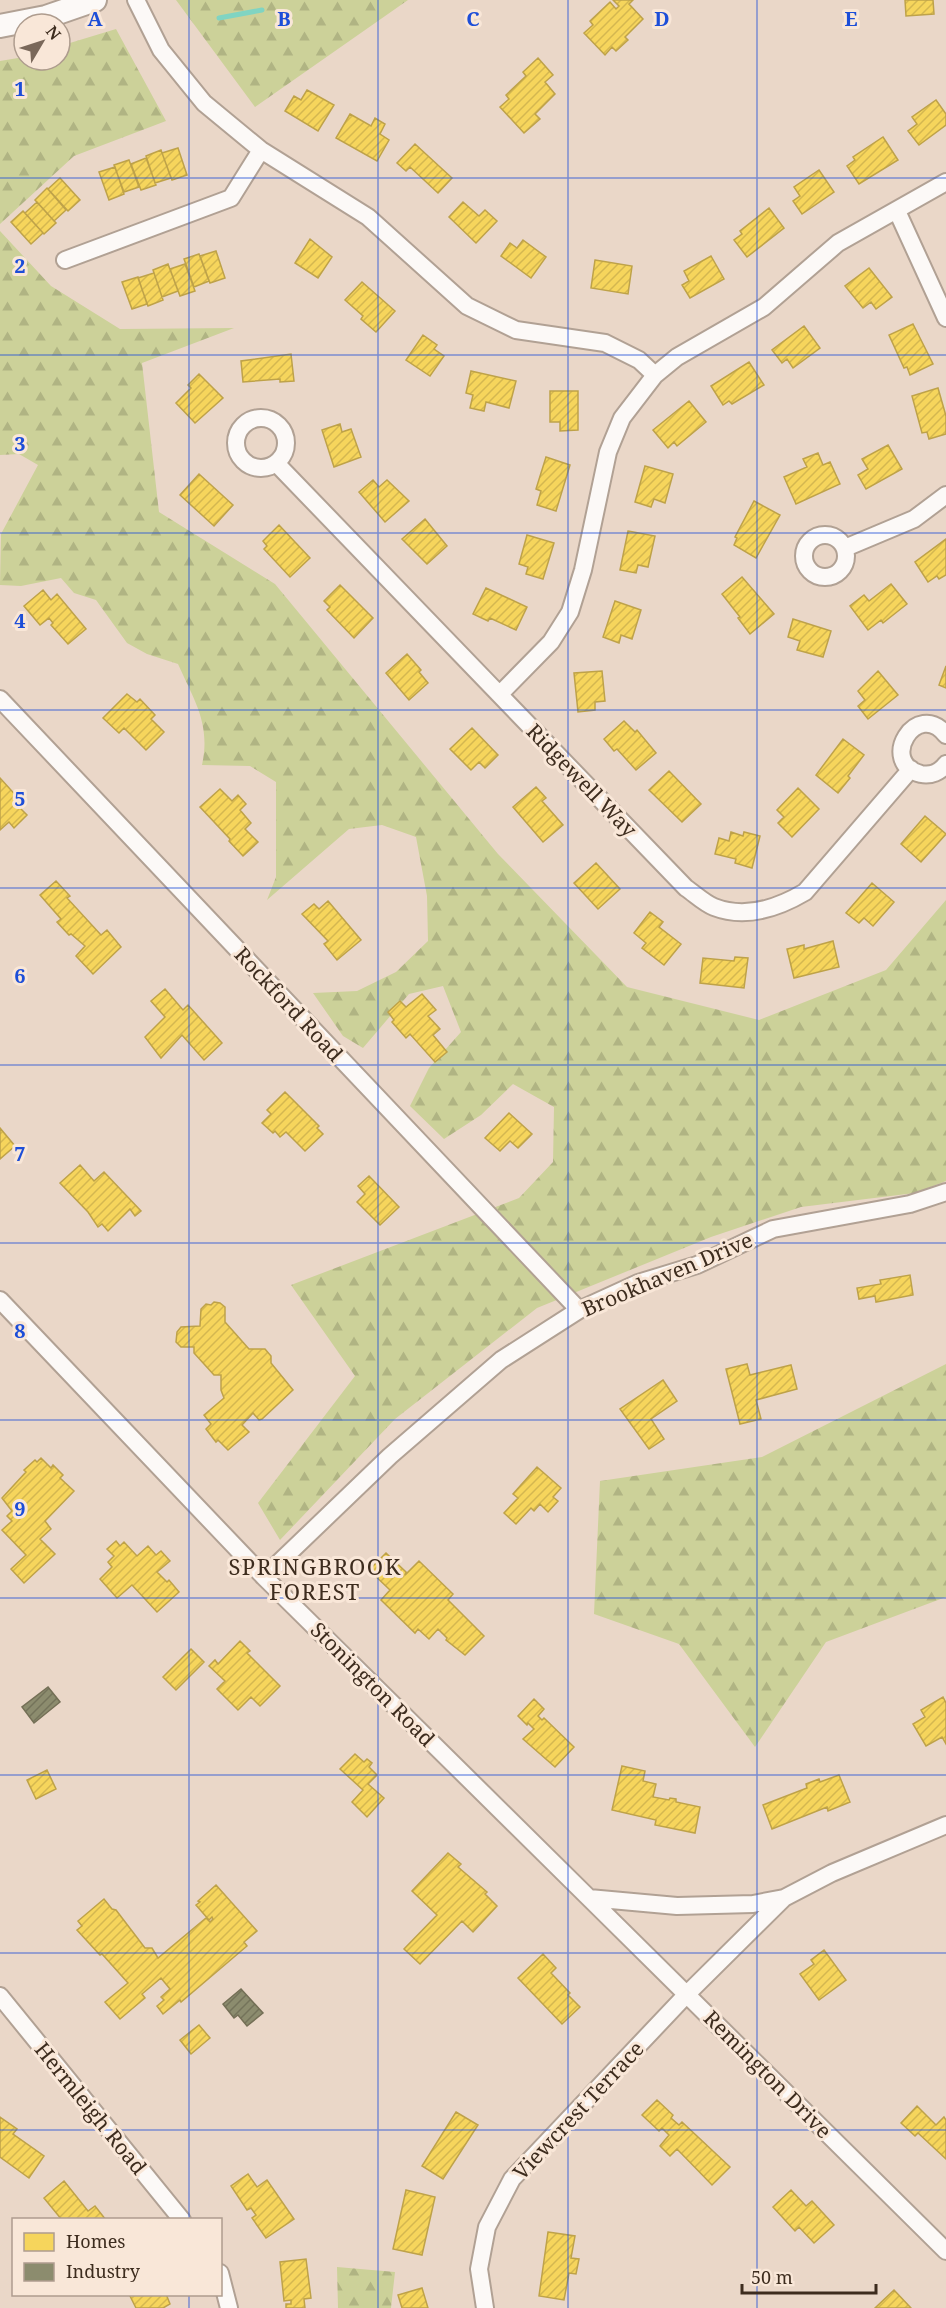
<svg xmlns="http://www.w3.org/2000/svg" width="946" height="2308" viewBox="0 0 946 2308" font-family="'Noto Serif',serif">
  <style>
    .forest { fill: url(#forest-firs) }
    .homes { fill: url(#homes-hatch); stroke: #bea249; stroke-width: 1.5 }
    .industry { fill: url(#industry-hatch); stroke: #746f56; stroke-width: 1.5 }
    .lines { fill: none; stroke-linecap: round; stroke-linejoin: round }
    .stream { stroke: #80d4c2; stroke-width: 5 }
    .street-casing { stroke: #b1a194; stroke-width: 20 }
    .secondary-casing { stroke: #b1a194; stroke-width: 26 }
    .street { stroke: #fcf9f7; stroke-width: 16 }
    .secondary { stroke: #fcf9f7; stroke-width: 22 }
    .grid { fill: none; stroke: #1d4ed8; stroke-width: 1.5; stroke-opacity: 0.55 }
    .labels { text-anchor: middle; dominant-baseline: central; stroke-width: 6; stroke-linejoin: round; paint-order: stroke }
    .street-label { font-size: 21px; fill: #3d2c1e; stroke: #f9e7d8 }
    .neighbourhood-label { font-size: 22px; letter-spacing: 1.5px; fill: #3d2c1e; stroke: #f9e7d8 }
    .grid-label { font-size: 20px; text-anchor: middle; font-weight: bold; fill: #1d4ed8; stroke: #f9e7d8; stroke-width: 6; stroke-linejoin: round; paint-order: stroke }
  </style>
  <defs>
    <pattern id="forest-firs" width="22" height="20" patternUnits="userSpaceOnUse" patternTransform="scale(1.5)"><rect width="22" height="20" fill="#ccd199"/><path d="M5 1l3.5 6h-7zM16 11l3.5 6h-7z" fill="#b0b483"/></pattern>
    <pattern id="homes-hatch" width="6" height="6" patternUnits="userSpaceOnUse" patternTransform="scale(1.5)"><rect width="6" height="6" fill="#f6d55c"/><path d="M-1 1l2-2M0 6l6-6M5 7l2-2" fill="none" stroke="#d4b750"/></pattern>
    <pattern id="industry-hatch" width="6" height="6" patternUnits="userSpaceOnUse" patternTransform="scale(1.5)"><rect width="6" height="6" fill="#8c8c6e"/><path d="M-1 1l2-2M0 6l6-6M5 7l2-2" fill="none" stroke="#74735a"/></pattern>
  </defs>
  <rect width="100%" height="100%" fill="#ead7c8"/>
  <!-- forest -->
  <path class="forest" d="M176 0H408L255 107Z
    M116 29 166 121 74 156 0 224V61L24 57V60H60V46Z
    M0 231 51 286 120 329 234 328 142 363 159 512 275 584 498 854 627 987 759 1020 886 970 946 900V1181L915 1193 801 1207 711 1237 537 1308 395 1419 280 1540 258 1503 355 1376 291 1285 519 1198 553 1162 554 1107 513 1084 481 1115 444 1139 410 1106 429 1068 461 1032 443 986 409 994 363 1048 343 1036 313 993 357 991 396 972 428 941 427 896 416 837 382 825 349 829 267 900 276 877V782L250 766 202 765C211 724 194 700 178 664L147 654 127 643 96 600 74 593 61 578 21 586 0 585 1 534 38 465 19 454 0 455Z
    M946 1364V1597L826 1642 755 1747 679 1644 594 1614 600 1481 762 1457Z
    M337 2267 395 2272 391 2308H338Z"/>
  <!-- homes -->
  <path class="homes" d="M613 0H633L629 4 643 19 625 37 628 40 616 51 612 47 605 55 584 33 593 25 590 21 610 2 616 9 619 6Z
    M905 0H933L934 14 906 16Z
    M538 58 553 75 545 82 555 94 535 114 540 119 524 133 500 107 509 99 506 95 526 76 523 72Z
    M307 90 334 105 318 131 285 111 294 96 301 100Z
    M936 100 946 114V125L919 145 908 131 917 124 912 117Z
    M350 114 371 126 375 118 385 124 380 134 389 140 377 161 336 138Z
    M883 137 898 160 859 184 847 166 855 160 853 157Z
    M415 144 452 178 438 193 410 167 406 171 397 163Z
    M178 148 187 175 172 180 162 153Z
    M161 150 171 178 155 183 146 156Z
    M146 158 156 185 141 190 131 164Z
    M129 160 139 187 124 192 114 165Z
    M115 167 124 194 109 200 99 172Z
    M819 170 834 192 802 214 793 201 800 196 794 187Z
    M60 178 80 200 68 211 48 189Z
    M47 188 66 210 54 221 35 200Z
    M37 202 56 223 44 234 25 213Z
    M463 202 479 216 485 210 497 221 476 243 449 217Z
    M769 208 784 228 747 257 734 240 742 234 740 231Z
    M23 211 43 233 31 244 11 222Z
    M310 239 332 257 318 278 295 263Z
    M523 240 546 257 531 278 501 256 510 243 517 248Z
    M216 251 225 278 210 283 200 256Z
    M199 254 209 281 194 287 184 259Z
    M711 256 724 279 690 298 682 285 689 281 684 271Z
    M595 260 632 266 628 294 591 288Z
    M168 264 178 291 162 297 153 270Z
    M185 264 195 291 180 296 170 269Z
    M869 268 892 297 876 309 871 302 863 308 845 286Z
    M154 273 163 300 148 306 138 278Z
    M138 277 147 304 132 309 122 282Z
    M362 282 395 311 376 332 361 319 363 316 345 300Z
    M913 324 933 364 910 375 907 367 904 368 889 335Z
    M804 326 820 348 793 368 787 359 782 363 772 350Z
    M423 335 437 345 434 349 444 356 430 376 406 360Z
    M291 354 294 381 280 382V379L243 382 241 361Z
    M749 362 764 385 732 404 729 401 723 405 711 386Z
    M471 371 516 381 509 408 486 402 484 411 470 408 473 395 466 393Z
    M199 374 223 398 195 423 176 403 191 388 188 385Z
    M938 388 946 416V434L929 439 927 432 922 433 912 396Z
    M550 391H578V430L560 431V422H550Z
    M689 401 706 422 677 446 674 442 668 448 653 430Z
    M340 424 342 432 351 429 361 457 334 467 322 430Z
    M888 445 902 469 866 489 858 475 868 469 862 459Z
    M818 453 823 465 830 462 840 484 796 504 784 477 807 467 803 459Z
    M546 457 570 465 556 511 537 505 541 491 536 489Z
    M645 466 673 474 665 503 654 499 651 507 635 502Z
    M199 474 233 505 214 526 180 495Z
    M373 480 379 487 387 480 409 501 385 522 359 492Z
    M754 501 780 515 756 558 734 545 737 538 735 537Z
    M425 519 447 546 427 564 402 539Z
    M279 525 310 558 290 577 264 549 267 546 263 541Z
    M628 531 655 536 648 567 638 565 636 573 620 570Z
    M527 535 554 543 543 579 526 574 528 567 519 564Z
    M946 539V575L939 579 937 576 928 582 915 562Z
    M742 577 774 614 750 634 738 618 740 617 722 594Z
    M891 584 907 604 883 623 881 620 868 630 850 606 864 595 869 601Z
    M340 585 373 618 354 638 327 610 330 607 324 601Z
    M486 588 527 607 516 630 490 618 488 621 473 614Z
    M43 590 51 600 57 594 86 629 68 644 51 625 53 623 49 618 40 625 24 606Z
    M615 601 641 610 632 639 621 635 619 643 603 637Z
    M793 619 831 631 823 657 797 650 800 641 788 637Z
    M407 654 421 670 419 672 428 683 409 700 386 673Z
    M946 666V688L939 685Z
    M602 671 605 701 595 702V710L578 712 574 673Z
    M878 671 898 695 868 719 858 706 865 700 858 691Z
    M127 694 137 702 140 699 155 715 151 719 164 732 146 750 124 728 119 733 103 718Z
    M624 721 635 732 637 730 656 753 636 770 617 749 614 751 604 739Z
    M472 728 498 755 485 768 479 762 471 770 450 749Z
    M843 739 864 755 848 776 850 778 838 793 816 775Z
    M669 771 701 804 682 822 649 790Z
    M0 778 20 800 15 803 27 815 14 828 9 822 0 830Z
    M536 787 546 798 542 801 563 825 543 842 513 807Z
    M798 788 819 809 792 837 778 823 784 817 777 810Z
    M220 789 232 801 238 795 246 804 240 810 251 823 245 829 258 842 243 856 229 841 230 839 200 807Z
    M925 816 946 834 921 862 901 844Z
    M731 832 743 836 744 832 760 836 752 868 735 863 736 859 715 854 719 838 729 841Z
    M596 863 620 889 598 909 574 883Z
    M56 881 70 896 67 898 101 935 107 930 121 947 93 974 76 956 85 946 71 934 69 935 57 922 61 919 40 895Z
    M872 883 894 902 873 926 864 918 859 923 846 913Z
    M328 901 361 940 337 960 324 944 328 941 302 914 314 904 319 909Z
    M650 912 663 922 659 927 681 944 664 965 642 948 646 943 634 933Z
    M833 941 839 967 794 978 787 949 804 945V949Z
    M735 957 748 958 744 988 700 983 703 958 734 961Z
    M165 989 183 1010 188 1005 222 1043 204 1060 182 1035 161 1058 145 1037 165 1017 151 1001Z
    M422 994 436 1010 428 1016 440 1029 433 1035 447 1052 435 1062 410 1034 406 1038 392 1022 394 1020 388 1012 400 1001 406 1007Z
    M285 1092 319 1126 317 1128 323 1134 305 1151 286 1132 280 1137 275 1131 273 1133 262 1123 271 1114 267 1110Z
    M509 1113 532 1134 518 1148 510 1141 500 1151 485 1138Z
    M0 1128 15 1146 0 1159Z
    M80 1165 94 1181 104 1172 141 1211 135 1216 130 1209 108 1231 102 1224 98 1227 88 1212 60 1183Z
    M369 1176 399 1207 380 1225 357 1202 365 1194 358 1186Z
    M910 1275 913 1295 876 1302 875 1296 859 1299 857 1288 881 1284 880 1280Z
    M214 1302 220 1303 225 1307V1322L249 1349H265L271 1356V1363L293 1390 262 1419 259 1420 253 1413 242 1425 249 1432 228 1450 218 1440 216 1442 206 1429 211 1424 204 1415 224 1398 221 1390V1375H214L194 1353V1347H181L176 1342 177 1332 181 1327 200 1326 201 1309 206 1304 211 1305Z
    M747 1364 750 1375 791 1365 797 1389 756 1400 761 1419 740 1424 726 1369Z
    M663 1380 677 1401 651 1419 664 1439 649 1449 620 1409Z
    M41 1458 51 1468 53 1465 63 1475 60 1478 74 1491 45 1521 51 1529 40 1539 55 1554 24 1583 11 1569 26 1555 2 1530 12 1521 7 1516 12 1511 2 1498 26 1472 24 1470 35 1460 37 1462Z
    M537 1467 561 1488 553 1497 558 1501 548 1512 540 1504 534 1511 531 1508 516 1524 504 1513 518 1498 513 1494Z
    M116 1541 120 1546 124 1542 137 1556 148 1546 156 1555 161 1551 170 1561 157 1572 167 1582 169 1580 179 1592 157 1612 132 1585 117 1598 100 1579 112 1567 108 1562 114 1556 107 1549Z
    M386 1553 406 1572 405 1575 419 1561 453 1594 448 1600 484 1636 465 1655 446 1640 447 1638 438 1629 429 1639 418 1629 415 1633 381 1600 390 1590 369 1570Z
    M240 1641 250 1651 247 1653 280 1686 260 1706 251 1697 238 1710 217 1689 225 1681 209 1666 215 1660 218 1664Z
    M191 1649 204 1662 176 1690 163 1677Z
    M943 1697 946 1703V1744L942 1737 926 1746 913 1724 925 1717 921 1710Z
    M534 1699 544 1709 538 1716 542 1720 544 1718 574 1747 555 1767 523 1739 534 1729 528 1723 527 1725 518 1716Z
    M355 1754 364 1762 367 1759 372 1763 369 1767 377 1775 368 1784 384 1798 367 1817 352 1802 363 1790 340 1769Z
    M622 1766 645 1771 643 1781 656 1784 653 1797 669 1800 670 1798 676 1799V1802L700 1807 695 1833 655 1825 656 1820 612 1810Z
    M47 1770 56 1789 36 1799 27 1780Z
    M839 1775 850 1802 828 1811 827 1807 772 1829 763 1805 807 1788 806 1784 819 1779 820 1782Z
    M448 1853 461 1864 458 1867 487 1892 485 1894 497 1906 473 1932 462 1921 420 1964 404 1949 437 1915 412 1891Z
    M216 1885 257 1931 244 1942 247 1946 181 2002 180 2000 163 2014 157 2006 164 2000 161 1997 170 1989 161 1978 142 1994 145 1998 120 2019 105 2002 128 1983 102 1954 100 1955 77 1930 82 1926 78 1921 104 1899 112 1909 116 1910 145 1948H152L158 1958 206 1918 210 1922 213 1919 212 1917 209 1920 196 1905 200 1902 198 1901Z
    M824 1950 846 1980 819 2000 800 1974 814 1964 811 1960Z
    M543 1954 556 1968 551 1973 570 1993 568 1995 580 2007 562 2024 518 1978Z
    M199 2025 210 2038 191 2054 180 2040Z
    M657 2100 673 2115 671 2118 679 2125 682 2122 730 2167 712 2185 677 2149 670 2156 660 2146 669 2135 662 2128 659 2131 642 2115Z
    M917 2106 936 2125 944 2117 946 2120V2159L918 2133 915 2136 901 2123Z
    M456 2112 478 2125 443 2179 422 2166Z
    M0 2117 17 2129 13 2134 44 2156 29 2178 0 2157Z
    M248 2174 257 2187 267 2180 294 2219 266 2238 252 2218 256 2215 251 2208 247 2210 231 2186Z
    M64 2181 88 2211 95 2206 106 2220H62L44 2198Z
    M406 2190 435 2197 422 2255 393 2249Z
    M791 2190 806 2206 812 2201 834 2225 814 2243 799 2227 795 2231 773 2207Z
    M548 2232 575 2236 571 2258 579 2259 576 2274 569 2273 564 2300 539 2296Z
    M306 2259 311 2298 304 2299 305 2308H286V2304H291V2300L284 2301 280 2262Z
    M422 2288 428 2308H402L398 2295Z
    M894 2290 911 2308H875Z
    M129 2294H166L170 2304 163 2308H136Z"/>
  <!-- industry -->
  <path class="industry" d="M48 1687 60 1702 34 1723 22 1707Z
    M241 1989 263 2013 247 2026 238 2015 234 2018 223 2004Z"/>
  <g class="lines">
    <!-- stream -->
    <path class="stream" d="M219 18 262 10"/>
    <!-- street casing -->
    <g class="street-casing">
      <path id="street" d="M136 0 161 50 204 103 261 150 368 217 467 306 516 330 605 343 639 360 655 375
        M897 211 946 318
        M65 260 231 198 261 150
        M236 443a25 25 0 1 1 50 0a25 25 0 1 1-50 0Z
        M276 463 686 888C695 894 704 903 714 907 745 919 778 908 805 892L911 769
        M804 556a21 21 0 1 1 42 0a21 21 0 1 1-42 0Z
        M845 548 914 519 946 495
        M500 694 551 642 570 612 583 570 608 452 622 418 655 375 677 357 764 307 838 243 946 182
        M0 699 579 1310
        M946 735C917 698 877 763 921 774 931 776 940 772 946 764
        M0 1300 264 1577 589 1898 677 1906 753 1904 784 1898
        M264 1577 390 1456 501 1360 579 1310 638 1283 697 1265 773 1229 910 1204 946 1192
        M589 1898 946 2251
        M0 1996 182 2220
        M220 2273 229 2308
        M485 2308 479 2269 487 2227 512 2179 687 1994 784 1898 832 1873 946 1825"/>
    </g>
    <!-- secondary casing -->
    <g class="secondary-casing">
      <path id="secondary" d="M0 26 46 17 95 0"/>
    </g>
    <!-- street -->
    <use href="#street" class="street"/>
    <!-- secondary -->
    <use href="#secondary" class="secondary"/>
  </g>
  <!-- grid -->
  <path class="grid" d="M189 0V2220M378 0V2308M568 0V2308M757 0V2308M0 178H946M0 355H946M0 533H946M0 710H946M0 888H946M0 1065H946M0 1243H946M0 1420H946M0 1598H946M0 1775H946M0 1953H946M0 2130H946M189 2294V2308"/>
  <g class="labels">
    <!-- street labels -->
    <g class="street-label">
      <text transform="translate(582 780) rotate(46)">Ridgewell Way</text>
      <text transform="translate(289 1004) rotate(47)">Rockford Road</text>
      <text transform="translate(667 1274) rotate(-23)">Brookhaven Drive</text>
      <text transform="translate(373 1684) rotate(45)">Stonington Road</text>
      <text transform="translate(768 2074) rotate(45)">Remington Drive</text>
      <text transform="translate(91 2108) rotate(51)">Hermleigh Road</text>
      <text transform="translate(578 2110) rotate(-47)">Viewcrest Terrace</text>
    </g>
    <!-- neighbourhood labels -->
    <g class="neighbourhood-label">
      <text x="315" y="1566">SPRINGBROOK<tspan x="315" dy="25">FOREST</tspan></text>
    </g>
  </g>
  <g class="grid-label">
    <text x="95" y="26">A</text>
    <text x="284" y="26">B</text>
    <text x="473" y="26">C</text>
    <text x="662" y="26">D</text>
    <text x="851" y="26">E</text>
    <text x="20" y="96">1</text>
    <text x="20" y="273">2</text>
    <text x="20" y="451">3</text>
    <text x="20" y="628">4</text>
    <text x="20" y="806">5</text>
    <text x="20" y="983">6</text>
    <text x="20" y="1161">7</text>
    <text x="20" y="1338">8</text>
    <text x="20" y="1516">9</text>
  </g>
  <!-- legend -->
  <rect x="12" y="2218" width="210" height="78" fill="#f9e7d8" stroke="#ae9c8e" stroke-width="1.5"/>
  <rect x="24" y="2233" width="30" height="18" fill="#f6d55c" stroke="#ae9c8e" stroke-width="1.5"/>
  <text x="66" y="2248" font-size="18" fill="#3d2c1e">Homes</text>
  <rect x="24" y="2263" width="30" height="18" fill="#8c8c6e" stroke="#ae9c8e" stroke-width="1.5"/>
  <text x="66" y="2278" font-size="18" fill="#3d2c1e">Industry</text>
  <!-- north arrow -->
  <g transform="translate(42 42) rotate(51)"><circle r="28" fill="#f9e7d8" stroke="#ae9c8e" stroke-width="1.5"/>
  <path d="M0-4.5L10 22L0 15L-10 22Z" fill="#7a685a"/>
  <text y="-9" font-size="16" font-weight="bold" text-anchor="middle" fill="#3d2c1e">N</text>
  </g>
  <!-- scale -->
  <path d="M742 2284v9h134v-9" fill="none" stroke="#3d2c1e" stroke-width="3"/>
  <text x="751" y="2284" font-size="18" fill="#3d2c1e" stroke="#f9e7d8" stroke-width="4.5" paint-order="stroke">50 m</text>
</svg>
